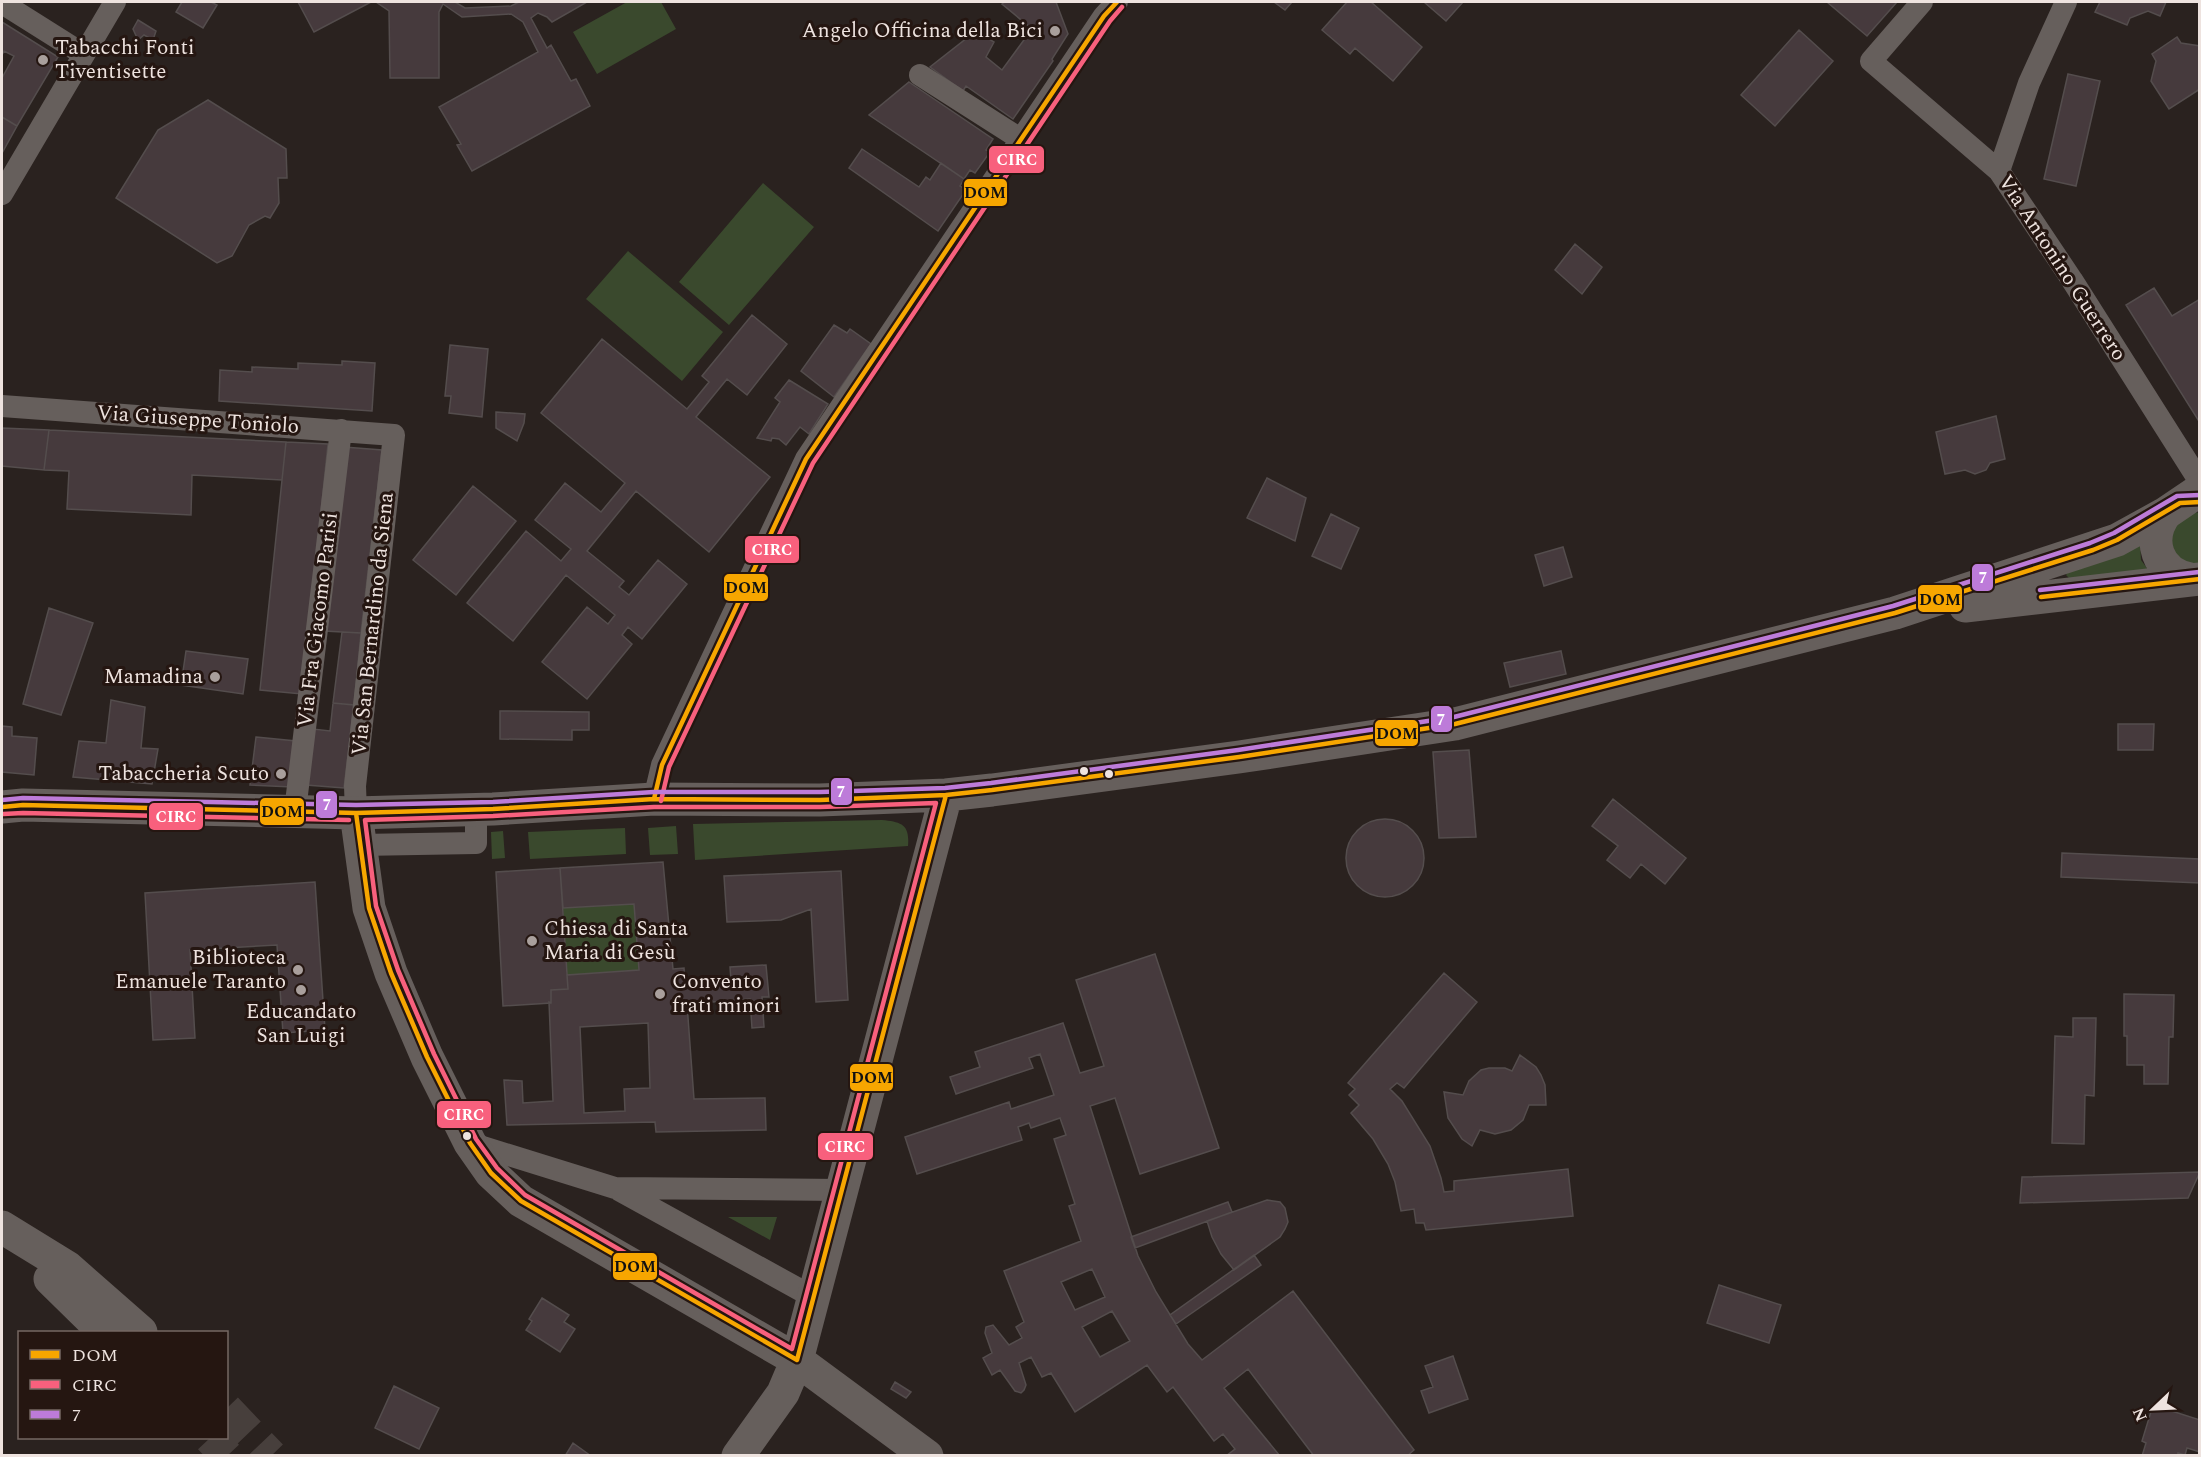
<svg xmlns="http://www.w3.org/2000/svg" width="2201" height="1457" viewBox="0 0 2201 1457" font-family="Spectral,serif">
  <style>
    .green { fill: #3a492d }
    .building { fill: #463a3d; stroke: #544d4d; stroke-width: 1.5; fill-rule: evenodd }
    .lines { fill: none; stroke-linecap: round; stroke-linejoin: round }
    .secondary-tunnel { stroke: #473f3c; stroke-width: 33; stroke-dasharray: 33 16; stroke-linecap: butt }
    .street { stroke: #665f5c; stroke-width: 22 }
    .secondary { stroke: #665f5c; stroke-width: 33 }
    .bus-1-casing { stroke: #251611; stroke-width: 9 }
    .bus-2-casing { stroke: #251611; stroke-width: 9 }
    .bus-3-casing { stroke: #251611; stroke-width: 9 }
    .bus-1 { stroke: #f7a600; stroke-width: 4.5 }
    .bus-2 { stroke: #f8607d; stroke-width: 4.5 }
    .bus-3 { stroke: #bd7bd9; stroke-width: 4.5 }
    .poi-dot { fill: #a99f9c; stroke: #251611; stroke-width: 2 }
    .bus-dot { fill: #eee3df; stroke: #251611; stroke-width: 2 }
    .labels { text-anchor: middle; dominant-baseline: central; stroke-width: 6; stroke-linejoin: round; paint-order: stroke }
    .poi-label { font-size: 21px; fill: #eee3df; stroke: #251611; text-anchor: end }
    .street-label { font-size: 21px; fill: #eee3df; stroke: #251611 }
    .line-badge { stroke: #251611; stroke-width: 2 }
    .badge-label { font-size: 16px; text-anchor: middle; font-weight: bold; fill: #fff }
    .pale-badge-label { font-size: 16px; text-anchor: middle; font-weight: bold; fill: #111 }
  </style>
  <rect width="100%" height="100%" fill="#2a221f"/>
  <!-- green -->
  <path class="green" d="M627 2H661L676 29 597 74 573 32Z
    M763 183 814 227 729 325 679 282Z
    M628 251 723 332 682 381 586 299Z
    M2195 512 2199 513V566L2177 563 2166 531Z
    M2140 543 2141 560 2149 571 2069 578 2066 575 2068 572Z
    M882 820C901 822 910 824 908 846L695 860 693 824Z
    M676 826 678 854 650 855 648 828Z
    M625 828 626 854 530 859 528 832Z
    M503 831 505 858 492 859 491 832Z
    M634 904 639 970 567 975 563 908Z
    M728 1217H777L770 1240Z"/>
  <!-- building -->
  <path class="building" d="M182 2H211L217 5 203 28 176 12Z
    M298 2H371L314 32Z
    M376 2H455L465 8 511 6 519 2H587L552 22 547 17 538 13 531 18 547 48 551 45 571 81 576 79 590 106 472 171 457 145 461 144 439 107 538 52 523 22 511 14 462 17 443 4 439 12V78H390L389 11Z
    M1005 2H1056L1068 34 1052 59 1053 61 1013 119 966 86 963 91 930 67 976 31 994 42 986 57 1002 70 1032 29 1002 4Z
    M1274 2H1292L1285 10Z
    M1347 2H1371L1422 47 1393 81 1355 48 1350 54 1322 30Z
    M1424 2H1463L1446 21Z
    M1827 2H1897L1867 36Z
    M2100 2H2166L2160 16 2148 11 2130 18 2127 25 2095 12Z
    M138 20 156 31 153 40 144 35 138 40 133 29Z
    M2 22 58 57 17 126 2 117V78L14 56 4 51 2 55Z
    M1799 30 1833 61 1775 126 1741 95Z
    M2177 37 2181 43 2200 46V89L2169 109 2151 81 2156 61 2152 54Z
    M2068 74 2100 81 2076 186 2044 179Z
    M909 82 993 139 986 150 990 152 975 173 970 170 964 179 869 115Z
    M208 100 286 149 287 178H278L279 203 270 218 265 216 249 225 232 256 217 263 116 198 158 130Z
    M2 117 17 126 2 153Z
    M862 149 919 187 926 177 930 180 941 163 964 179 960 186 966 190 938 231 849 168Z
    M1575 244 1602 267 1582 294 1555 270Z
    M2154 288 2172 316 2200 299V423L2126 305Z
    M752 315 787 344 747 395 727 379 696 417 770 477 709 552 636 491 587 551 624 581 619 587 629 595 658 560 687 584 642 639 628 627 622 635 632 644 587 699 542 662 587 607 608 624 615 615 566 575 513 641 467 603 526 531 561 561 571 549 535 520 565 483 601 512 625 483 541 413 602 339 687 409 709 382 702 376Z
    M834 325 847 333 850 329 871 344 834 397 801 371Z
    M450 345 488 349 482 417 449 413 451 396H445Z
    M342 361 375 363 372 411 219 401 220 370 252 372V367L298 369V363L342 365Z
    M789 380 828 404 809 434 800 427 786 445 779 439 772 438 771 441 757 438 780 402 775 398Z
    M496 412 525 414 524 423 517 441 496 428Z
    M1996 416 2005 459 1990 463 1986 470 1975 474 1965 470 1945 474 1936 432Z
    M2 428 49 430 44 470 2 466Z
    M49 430 286 442 282 480 192 475 191 515 67 509 69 471 44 470Z
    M286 442 328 444 302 694 260 690Z
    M344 447 382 450 361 633 324 631Z
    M1267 478 1306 498 1295 541 1247 518Z
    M473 486 516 521 456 595 413 560Z
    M1331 514 1359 528 1341 569 1312 556Z
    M1563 547 1572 577 1544 586 1535 555Z
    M49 608 93 623 61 715 23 704Z
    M342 632 361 633 354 705 333 703Z
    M186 651 248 659 243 694 181 685Z
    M1561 651 1566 674 1510 687 1504 663Z
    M111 700 145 707 141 748 158 749 152 784 73 777 79 741 106 743Z
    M333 703 354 705 344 788 306 785 313 729 330 731Z
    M500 711 589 712V730H572V740L500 739Z
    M2118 724H2154L2153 750H2118Z
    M2 726 12 727V736L37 738 34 775 2 772Z
    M256 737 296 741 292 787 250 785Z
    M1469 750 1476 837 1439 838 1433 752Z
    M1613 799 1686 858 1665 884 1641 864 1630 878 1607 860 1618 846 1592 826Z
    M1346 858a39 39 0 1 1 78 0a39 39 0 1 1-78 0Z
    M2062 853 2200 859V883L2061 877Z
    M663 862 673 969 684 968 685 983 731 980 730 967 766 965 769 997H762L764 1027 752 1028 750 999 687 1004 694 1099 765 1098 766 1130 656 1132 655 1122 507 1125 504 1080 522 1081 523 1103 553 1101 549 1002 551 1003V990L568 989 567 975 639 970 634 904 563 908 560 868ZM648 1023 650 1088 624 1089 625 1111 584 1113 580 1027Z
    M560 868 568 989 551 990V1003L503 1006 496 872Z
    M841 871 848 1000 816 1002 811 909 781 920 727 922 724 876Z
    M315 882 325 1030 283 1033 277 945 190 950 195 1038 153 1040 145 893Z
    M1155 954 1219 1148 1140 1174 1115 1098 1090 1106 1138 1256 1156 1292 1188 1344 1202 1360 1293 1291 1414 1450 1407 1456H1314L1248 1369 1224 1388 1280 1456H1226L1235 1449 1223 1434 1214 1441 1173 1387 1167 1392 1147 1365 1075 1412 1051 1373 1042 1377 1031 1357 1019 1363 1026 1385 1024 1390 1021 1393 1015 1391 1000 1370 992 1375 983 1358 992 1353 985 1333 986 1327 993 1325 1009 1345 1022 1338 1016 1327 1024 1322 1004 1271 1081 1241 1069 1206 1075 1204 1054 1139 1066 1135 1060 1118 1031 1128 1029 1123 1018 1127 1022 1140 917 1174 905 1137 1009 1102 1011 1109 1054 1095 1040 1054 1029 1058 1033 1068 956 1094 950 1077 980 1067 975 1052 1063 1023 1080 1073 1104 1066 1076 980ZM1092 1269 1105 1297 1075 1310 1061 1282ZM1112 1311 1130 1341 1100 1357 1082 1327Z
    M1444 973 1477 1002 1404 1088 1397 1083 1390 1089 1402 1101 1430 1146 1441 1178 1444 1192 1454 1191V1181L1568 1169 1573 1216 1426 1230 1424 1223H1416L1414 1209 1401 1211 1395 1182 1388 1164 1373 1139 1351 1113 1359 1105 1349 1095 1355 1089 1348 1083Z
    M2124 994 2174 995 2173 1037H2169L2168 1084H2144V1065H2127V1036H2124Z
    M2073 1018H2096L2094 1096 2085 1095 2084 1144 2052 1143 2055 1036 2073 1037Z
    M1520 1055 1536 1067 1541 1075 1545 1085 1546 1105H1529L1523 1120 1511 1130 1495 1134 1480 1130 1472 1146 1462 1139 1448 1118 1444 1092 1463 1095 1469 1081 1481 1070 1489 1068H1505L1512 1071Z
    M2200 1172 2188 1198 2020 1203 2022 1177Z
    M1267 1200 1280 1202 1285 1208 1288 1222 1285 1229 1280 1237 1234 1270 1221 1254 1212 1237 1207 1221Z
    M1228 1202 1232 1212 1135 1248 1131 1237Z
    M1254 1255 1261 1265 1176 1324 1170 1315Z
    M1719 1285 1781 1305 1769 1343 1707 1323Z
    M542 1298 569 1315 564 1322 575 1329 560 1352 526 1330 532 1321 529 1319Z
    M1453 1356 1468 1399 1429 1413 1421 1391 1433 1387 1425 1366Z
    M895 1382 911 1392 906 1398 891 1389Z
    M394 1386 439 1408 419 1449 375 1428Z
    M2153 1405 2200 1420V1452L2187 1448 2185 1455 2178 1453 2177 1456H2142L2146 1443 2142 1441Z
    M573 1443 591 1456H565Z"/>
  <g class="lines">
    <!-- secondary-tunnel -->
    <path class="secondary-tunnel" d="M226 1409 271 1456
      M210 1438 227 1456"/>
    <!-- street -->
    <path class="street" d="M1922 2 1871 61 1999 171 2072 280 2200 482
      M2 3 83 54
      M920 75 1022 140
      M1999 171 2029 83 2066 2
      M2 194 115 2
      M2 406 394 435 355 786 356 813
      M654 799 662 765 806 459 1104 16 1117 2
      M295 811 341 430
      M360 845 476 843V809
      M470 1143 615 1188 842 1190
      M619 1190 813 1297"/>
    <!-- secondary -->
    <path class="secondary" d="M2166 513C2146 539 2157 573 2190 579
      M1965 606 2200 579
      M2 807 23 805 356 813 493 809 654 799 820 800 946 795 992 790 1239 757 1455 724 1895 613 2117 540 2166 513 2200 490
      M356 813 369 908 391 973 427 1057 470 1143 491 1173 521 1201 797 1360 927 1456
      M2 1227 67 1267 141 1332
      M50 1279 104 1332
      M738 1456 783 1393 797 1360 946 795"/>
    <!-- bus-1 casing -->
    <g class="bus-1-casing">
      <path id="bus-1" d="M2041 597 2200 579
        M654 799 662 765 806 459 1104 16 1117 2
        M2 807 23 805 356 813 493 809 654 799 820 800 946 795 992 790 1239 757 1455 724 1895 613 2093 550 2117 540 2180 503 2200 502
        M356 813 369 908 391 973 427 1057 470 1143 491 1173 521 1201 797 1360
        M797 1360 946 795"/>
    </g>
    <!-- bus-2 casing -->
    <g class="bus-2-casing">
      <path id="bus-2" d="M661 801 669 767 813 463 1110 21 1122 7
        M936 803 792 1349 525 1195 497 1168 476 1139 434 1054 398 970 376 906 365 820 493 816 654 807H820Z
        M3 814 23 813 349 820"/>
    </g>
    <!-- bus-3 casing -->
    <g class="bus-3-casing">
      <path id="bus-3" d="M2040 590 2199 572
        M2 800 23 798 356 805 493 802 654 792H820L945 788 991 783 1238 750 1454 717 1893 606 2090 543 2114 533 2177 496 2200 495"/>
    </g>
    <!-- bus-1 -->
    <use href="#bus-1" class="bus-1"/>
    <!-- bus-2 -->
    <use href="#bus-2" class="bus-2"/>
    <!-- bus-3 -->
    <use href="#bus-3" class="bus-3"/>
  </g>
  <!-- markers -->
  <g class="poi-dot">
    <circle cx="1055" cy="31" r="6"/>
    <circle cx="43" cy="60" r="6"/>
    <circle cx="215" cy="677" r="6"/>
    <circle cx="281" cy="774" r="6"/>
    <circle cx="532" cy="941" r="6"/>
    <circle cx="298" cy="970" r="6"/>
    <circle cx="301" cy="990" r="6"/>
    <circle cx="660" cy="994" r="6"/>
  </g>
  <g class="bus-dot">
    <circle cx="1084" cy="771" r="5"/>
    <circle cx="1109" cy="774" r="5"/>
    <circle cx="467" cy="1136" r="5"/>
  </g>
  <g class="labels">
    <!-- poi labels -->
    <g class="poi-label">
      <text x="1043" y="31">Angelo Officina della Bici</text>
      <text x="55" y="48" text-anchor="start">Tabacchi Fonti<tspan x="55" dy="24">Tiventisette</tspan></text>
      <text x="203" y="677">Mamadina</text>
      <text x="269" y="774">Tabaccheria Scuto</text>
      <text x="544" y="929" text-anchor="start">Chiesa di Santa<tspan x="544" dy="24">Maria di Gesù</tspan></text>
      <text x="286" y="958">Biblioteca<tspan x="286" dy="24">Emanuele Taranto</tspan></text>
      <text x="672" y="982" text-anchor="start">Convento<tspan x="672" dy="24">frati minori</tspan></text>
      <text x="301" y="1012" text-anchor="middle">Educandato<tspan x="301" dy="24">San Luigi</tspan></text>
    </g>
    <!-- street labels -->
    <g class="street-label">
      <text transform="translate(2062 268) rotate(57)">Via Antonino Guerrero</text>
      <text transform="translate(198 420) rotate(4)">Via Giuseppe Toniolo</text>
      <text transform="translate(318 620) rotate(-83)">Via Fra Giacomo Parisi</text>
      <text transform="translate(373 624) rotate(-84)">Via San Bernardino da Siena</text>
    </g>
  </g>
  <g class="line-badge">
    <rect x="988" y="145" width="57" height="29" rx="6" fill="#f8607d"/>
    <rect x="963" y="178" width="45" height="29" rx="6" fill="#f7a600"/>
    <rect x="744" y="535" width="56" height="29" rx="6" fill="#f8607d"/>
    <rect x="1971" y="563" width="23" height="29" rx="6" fill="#bd7bd9"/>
    <rect x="723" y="573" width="46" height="29" rx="6" fill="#f7a600"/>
    <rect x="1917" y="584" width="46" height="29" rx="6" fill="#f7a600"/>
    <rect x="1430" y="705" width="23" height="28" rx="6" fill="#bd7bd9"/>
    <rect x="1374" y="719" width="45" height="28" rx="6" fill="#f7a600"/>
    <rect x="830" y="777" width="23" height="29" rx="6" fill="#bd7bd9"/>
    <rect x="315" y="790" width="23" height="29" rx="6" fill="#bd7bd9"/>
    <rect x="259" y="797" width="46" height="29" rx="6" fill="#f7a600"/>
    <rect x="148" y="802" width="56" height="29" rx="6" fill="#f8607d"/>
    <rect x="849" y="1063" width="45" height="29" rx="6" fill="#f7a600"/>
    <rect x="436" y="1100" width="56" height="29" rx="6" fill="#f8607d"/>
    <rect x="817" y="1132" width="57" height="29" rx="6" fill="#f8607d"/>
    <rect x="612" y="1252" width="46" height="29" rx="6" fill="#f7a600"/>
  </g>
  <g class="badge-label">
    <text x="1017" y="165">CIRC</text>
    <text x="772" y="555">CIRC</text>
    <text x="1983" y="583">7</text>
    <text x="1441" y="725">7</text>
    <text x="841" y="797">7</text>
    <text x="327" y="810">7</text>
    <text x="176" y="822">CIRC</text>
    <text x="464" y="1120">CIRC</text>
    <text x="845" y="1152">CIRC</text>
  </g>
  <g class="pale-badge-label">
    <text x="985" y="198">DOM</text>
    <text x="746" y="593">DOM</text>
    <text x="1940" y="605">DOM</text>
    <text x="1397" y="739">DOM</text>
    <text x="282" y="817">DOM</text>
    <text x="872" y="1083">DOM</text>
    <text x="635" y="1272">DOM</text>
  </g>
  <!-- border -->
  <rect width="2201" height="1457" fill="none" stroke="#eee3df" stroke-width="6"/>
  <!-- legend -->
  <rect x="18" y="1331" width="210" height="108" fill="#251611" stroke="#756863" stroke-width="1.5"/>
  <rect x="30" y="1350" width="30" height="9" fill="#f7a600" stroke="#756863" stroke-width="1.5"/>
  <text x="72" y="1361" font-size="18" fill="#eee3df">DOM</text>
  <rect x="30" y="1380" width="30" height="9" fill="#f8607d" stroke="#756863" stroke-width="1.5"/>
  <text x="72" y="1391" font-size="18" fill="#eee3df">CIRC</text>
  <rect x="30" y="1410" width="30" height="9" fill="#bd7bd9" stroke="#756863" stroke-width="1.5"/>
  <text x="72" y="1421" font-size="18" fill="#eee3df">7</text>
  <!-- north arrow -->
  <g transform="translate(2153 1409) rotate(247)" stroke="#251611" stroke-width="4.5" paint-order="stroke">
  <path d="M0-4.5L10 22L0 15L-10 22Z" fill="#eee3df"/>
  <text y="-9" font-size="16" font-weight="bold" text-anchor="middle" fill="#eee3df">N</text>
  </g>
</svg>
